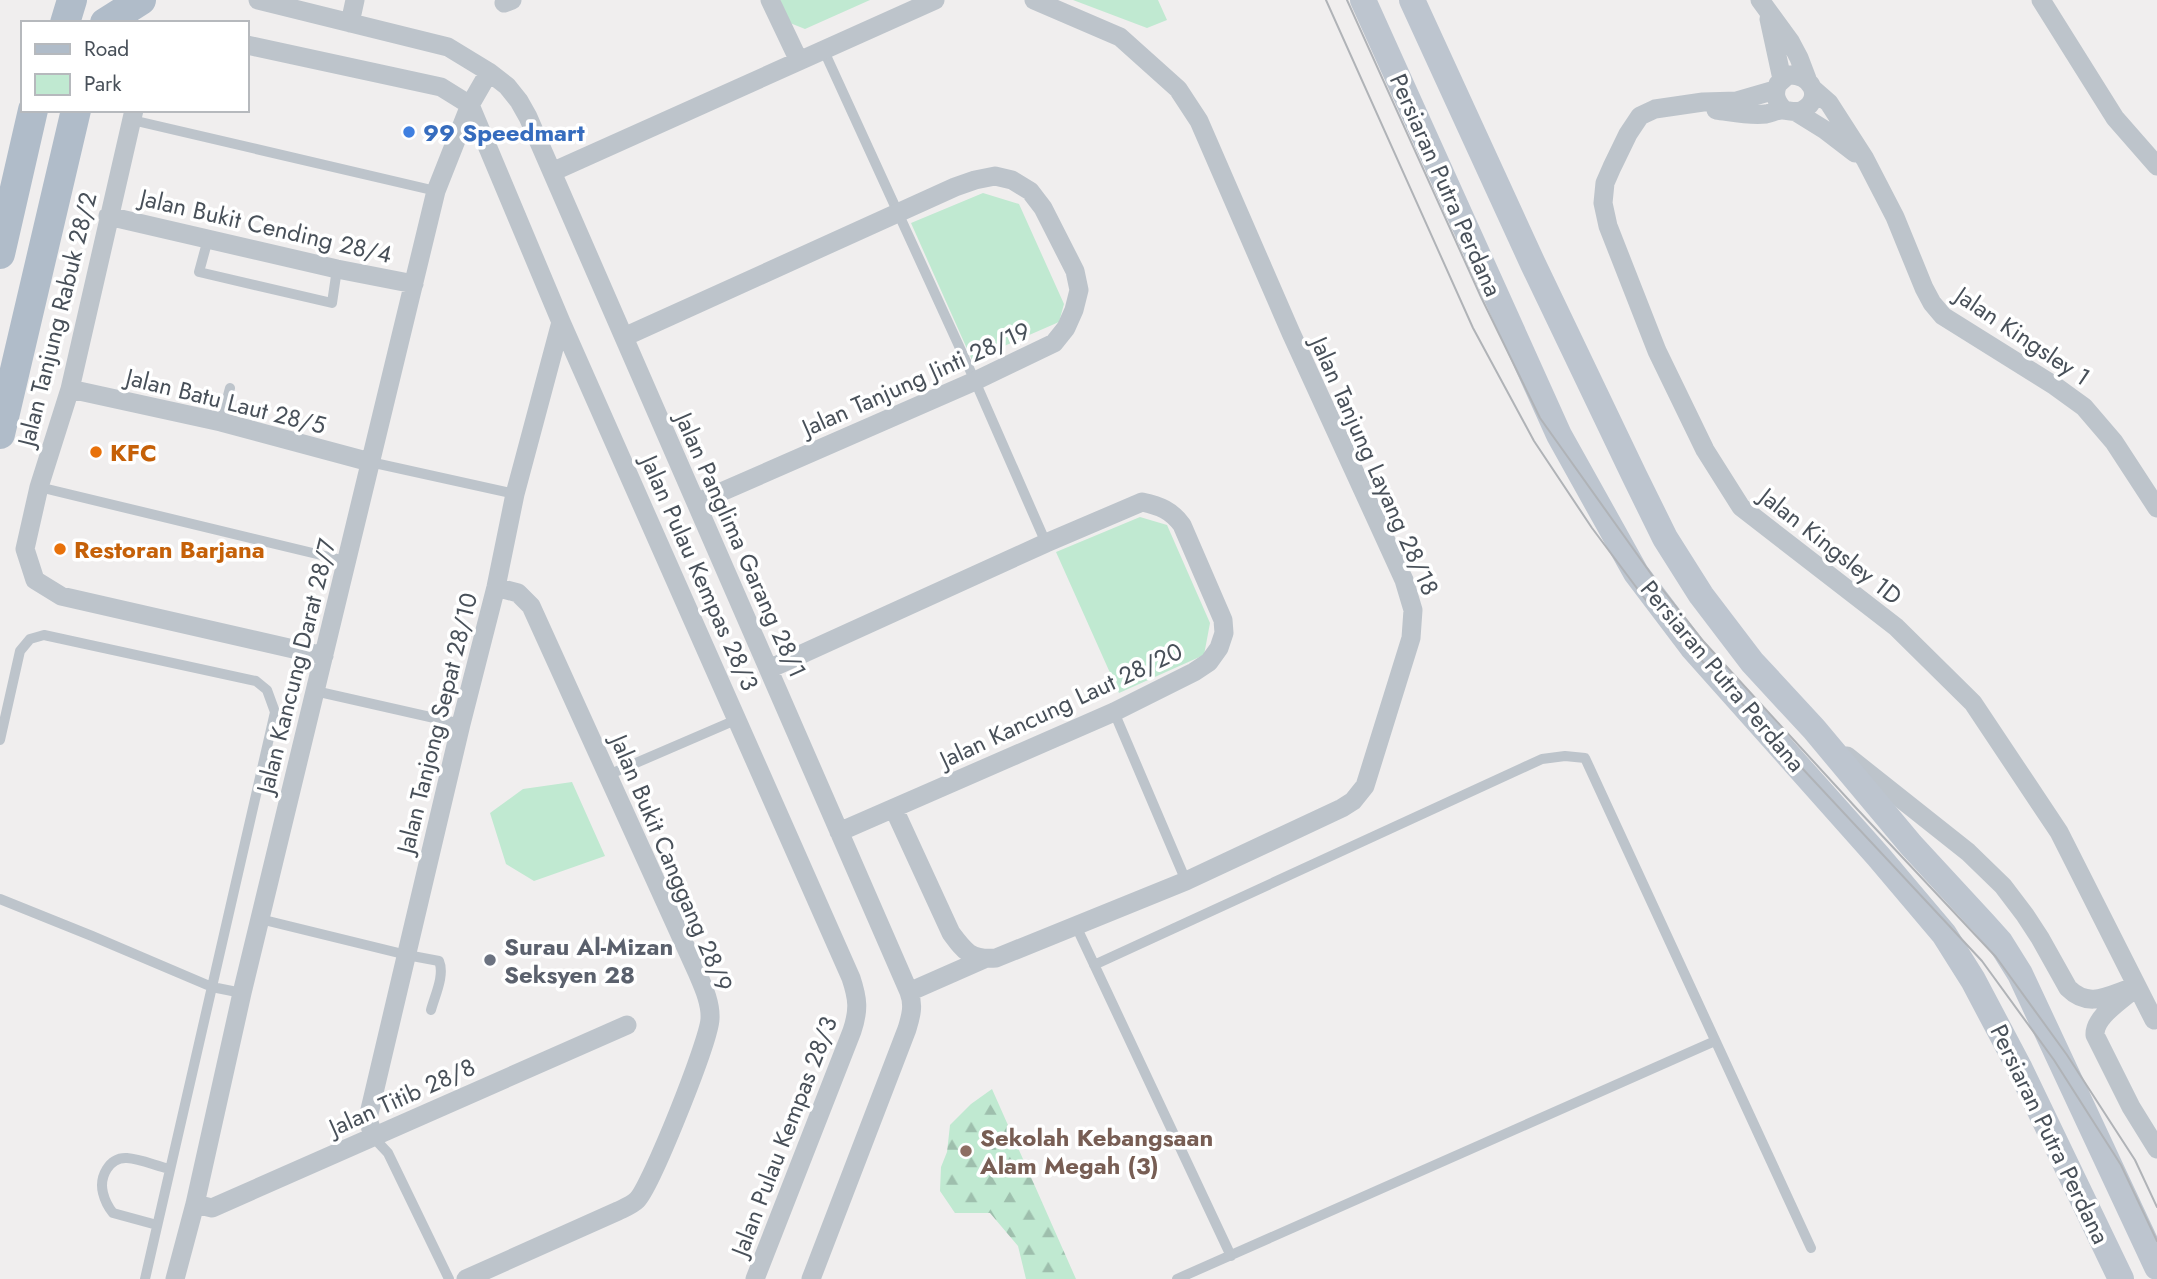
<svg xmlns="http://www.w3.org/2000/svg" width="2157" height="1279" viewBox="0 0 2157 1279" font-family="Jost,sans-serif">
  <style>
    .forest { fill: url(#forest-firs) }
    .park { fill: #c0e9d1 }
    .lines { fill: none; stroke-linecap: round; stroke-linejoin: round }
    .service { stroke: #bdc4cb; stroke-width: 10 }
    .minor { stroke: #bdc4cb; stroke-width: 19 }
    .secondary { stroke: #bdc5cf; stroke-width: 26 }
    .primary { stroke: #b0bcc9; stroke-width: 30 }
    .tram { stroke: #b0b3b7; stroke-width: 2 }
    .shop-dot { fill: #3f7fe0; stroke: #fff; stroke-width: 2.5 }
    .food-dot { fill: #e8710a; stroke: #fff; stroke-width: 2.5 }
    .worship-dot { fill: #6b7280; stroke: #fff; stroke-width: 2.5 }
    .education-dot { fill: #8d6e63; stroke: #fff; stroke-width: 2.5 }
    .labels { text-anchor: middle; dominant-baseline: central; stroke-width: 7; stroke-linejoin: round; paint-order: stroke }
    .shop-label { font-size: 24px; font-weight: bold; fill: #366cbe; stroke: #fff; text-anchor: start }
    .street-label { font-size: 24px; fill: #485059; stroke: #fff }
    .food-label { font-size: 24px; font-weight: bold; fill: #c56008; stroke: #fff; text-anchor: start }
    .worship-label { font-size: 24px; font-weight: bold; fill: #5b616d; stroke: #fff; text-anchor: start }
    .education-label { font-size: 24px; font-weight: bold; fill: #785e54; stroke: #fff; text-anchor: start }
  </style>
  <defs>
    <pattern id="forest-firs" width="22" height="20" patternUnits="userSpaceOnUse" patternTransform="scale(1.75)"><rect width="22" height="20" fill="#c0e9d1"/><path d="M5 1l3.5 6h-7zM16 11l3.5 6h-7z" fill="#9ebfad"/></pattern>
  </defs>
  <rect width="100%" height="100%" fill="#f0eeee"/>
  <!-- forest -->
  <path class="forest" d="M992 1089 1076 1279H1026L1018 1246 990 1213H955L940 1191 941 1167 947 1152 950 1125 971 1104Z"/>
  <!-- park -->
  <path class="park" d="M780 0H870L805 29 790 23Z
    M1073 0H1158L1167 20 1147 28Z
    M983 193 1019 204 1064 304 1059 322 972 360 911 223Z
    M1140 517 1167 525 1210 623 1204 655 1119 693 1056 552Z
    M572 782 605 856 534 881 506 864 490 813 523 789Z"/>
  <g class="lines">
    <!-- service -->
    <path class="service" d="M824 51 975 381 1046 543
      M132 120 436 191
      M208 239 199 272 332 303 337 269
      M221 422 230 388
      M370 462 515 494
      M39 487 346 561
      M315 691 461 724
      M1114 712 1186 881
      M0 740 20 651 30 639 44 635 256 681 267 690 275 712 145 1279
      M608 775 738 719
      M0 899 92 936 212 987 242 993
      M260 919 407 955 439 961C445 975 435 995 431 1010
      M1076 926 1231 1256
      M1094 965 1542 759 1565 756 1585 758 1811 1248
      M373 1137 388 1153 449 1279
      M157 1225 113 1213C108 1207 105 1201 103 1193 99 1177 109 1157 127 1158 141 1159 156 1166 170 1169
      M1177 1279 1715 1041"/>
    <!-- minor -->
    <path class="minor" d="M258 0 448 47 489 72 507 86 519 101 528 117 909 992C914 1005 911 1016 907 1029L811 1279
      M770 0 799 61
      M1760 0 1790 41 1799 58 1807 79
      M2041 0 2115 118 2157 166
      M504 3 512 0
      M1769 19 1782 79
      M350 23 355 0
      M247 45 441 87 470 105 561 322 851 978C858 999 859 1010 852 1031L755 1279
      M1813 89 1829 103 1865 159 1895 217 1924 288 1932 303 1943 316 2055 386 2084 407 2114 442 2157 508
      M1775 90 1737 101 1703 102 1655 109 1640 116 1628 134 1612 167 1605 183 1603 203 1608 226 1657 351 1705 450 1741 507 1896 627 1973 703 2059 832 2154 1020
      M134 110 70 389 39 487 25 549 35 580 61 596 324 656
      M1716 110C1732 112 1749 116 1766 114 1771 113 1777 110 1782 110 1790 110 1795 114 1803 110 1824 98 1811 73 1788 75L1778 84C1773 94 1776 102 1784 110
      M1796 112 1825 130 1855 153
      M552 172 935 0
      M108 216 337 269 414 284
      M624 337 955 187 975 180 995 176 1012 180 1030 191 1043 208 1075 271 1079 290 1074 310 1066 328 1054 343 975 381 696 503
      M70 389 221 422 370 462
      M769 669 1046 543 1142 502C1160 506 1171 510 1182 525L1223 620 1224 633 1219 648 1209 662 1194 672 1114 712 839 832
      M1847 756 1968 852 2003 886 2025 915 2040 938 2068 988C2090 1010 2110 994 2137 986
      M894 809 951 933C965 952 971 960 996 958L1186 881 1342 808 1353 801 1365 786 1411 638 1413 610 1404 580 1291 333 1199 121 1178 89 1120 37 1034 0
      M2134 989C2121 1001 2094 1017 2095 1035L2131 1107 2157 1149
      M909 992 984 959
      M373 1137 368 1118 461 724 496 587 515 494 561 322
      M195 1204 212 1208 627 1025
      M175 1279 195 1204 242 993 436 191 470 105 489 72
      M466 1279 618 1211C624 1208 632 1205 637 1200 651 1186 709 1041 710 1019 711 1003 703 986 697 972L531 606 518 593 496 587"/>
    <!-- secondary -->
    <path class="secondary" d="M1363 0 1559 435 1636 573 1692 647 1878 856 1944 934 1973 980 2019 1067 2121 1279
      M1412 0 1533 264 1634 475 1665 538 1701 595 1752 662 1814 729 1911 845 1984 924 2000 942 2020 974 2157 1267"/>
    <!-- primary -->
    <path class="primary" d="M65 23 72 0
      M105 23 141 0
      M0 254 33 110
      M0 434 76 110"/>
    <!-- tram -->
    <path class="tram" d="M1326 0 1473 328 1534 441 1592 528 1648 603 1982 961 2054 1060 2121 1165 2157 1241
      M1347 0 1481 297 1540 418 1659 585 1704 642 1858 810 1996 957 2067 1055 2135 1160 2157 1207"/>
  </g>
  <!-- markers -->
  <circle class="shop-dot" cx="409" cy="132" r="7"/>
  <g class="food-dot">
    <circle cx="96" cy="452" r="7"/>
    <circle cx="60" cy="549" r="7"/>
  </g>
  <circle class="worship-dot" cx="490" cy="960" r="7"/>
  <circle class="education-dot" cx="966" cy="1151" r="7"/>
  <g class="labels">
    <!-- shop labels -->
    <g class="shop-label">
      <text x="423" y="132">99 Speedmart</text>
    </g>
    <!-- street labels -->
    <g class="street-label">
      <text transform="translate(1446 185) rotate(66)">Persiaran Putra Perdana</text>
      <text transform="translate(266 226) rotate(13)">Jalan Bukit Cending 28/4</text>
      <text transform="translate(57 319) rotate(-76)">Jalan Tanjung Rabuk 28/2</text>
      <text transform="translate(2023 336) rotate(34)">Jalan Kingsley 1</text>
      <text transform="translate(916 379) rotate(-24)">Jalan Tanjung Jinti 28/19</text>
      <text transform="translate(226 401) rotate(14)">Jalan Batu Laut 28/5</text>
      <text transform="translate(1375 466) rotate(66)">Jalan Tanjung Layang 28/18</text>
      <text transform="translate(741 545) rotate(66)">Jalan Panglima Garang 28/1</text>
      <text transform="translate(1831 546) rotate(38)">Jalan Kingsley 1D</text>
      <text transform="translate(700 573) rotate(66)">Jalan Pulau Kempas 28/3</text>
      <text transform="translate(296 666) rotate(-76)">Jalan Kancung Darat 28/7</text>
      <text transform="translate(1723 676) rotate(50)">Persiaran Putra Perdana</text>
      <text transform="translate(1061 705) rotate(-25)">Jalan Kancung Laut 28/20</text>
      <text transform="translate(437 723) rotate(-76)">Jalan Tanjong Sepat 28/10</text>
      <text transform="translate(672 863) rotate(67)">Jalan Bukit Canggang 28/9</text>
      <text transform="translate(402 1097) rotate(-24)">Jalan Titib 28/8</text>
      <text transform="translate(2050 1134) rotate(64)">Persiaran Putra Perdana</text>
      <text transform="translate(784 1136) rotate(-69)">Jalan Pulau Kempas 28/3</text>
    </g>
    <!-- food labels -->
    <g class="food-label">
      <text x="110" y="452">KFC</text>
      <text x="74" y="549">Restoran Barjana</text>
    </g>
    <!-- worship labels -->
    <g class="worship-label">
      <text x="504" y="946">Surau Al-Mizan<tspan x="504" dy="28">Seksyen 28</tspan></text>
    </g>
    <!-- education labels -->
    <g class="education-label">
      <text x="980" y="1137">Sekolah Kebangsaan<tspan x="980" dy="28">Alam Megah (3)</tspan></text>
    </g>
  </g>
  <!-- legend -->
  <rect x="21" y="21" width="228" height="91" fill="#ffffff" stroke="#b6b9bd" stroke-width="2"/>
  <rect x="35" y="44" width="35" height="10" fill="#b0bcc9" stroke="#b6b9bd" stroke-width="2"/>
  <text x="84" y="56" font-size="21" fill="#485059">Road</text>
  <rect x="35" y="74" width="35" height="21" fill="#c0e9d1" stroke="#b6b9bd" stroke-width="2"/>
  <text x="84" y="91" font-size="21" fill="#485059">Park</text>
</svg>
